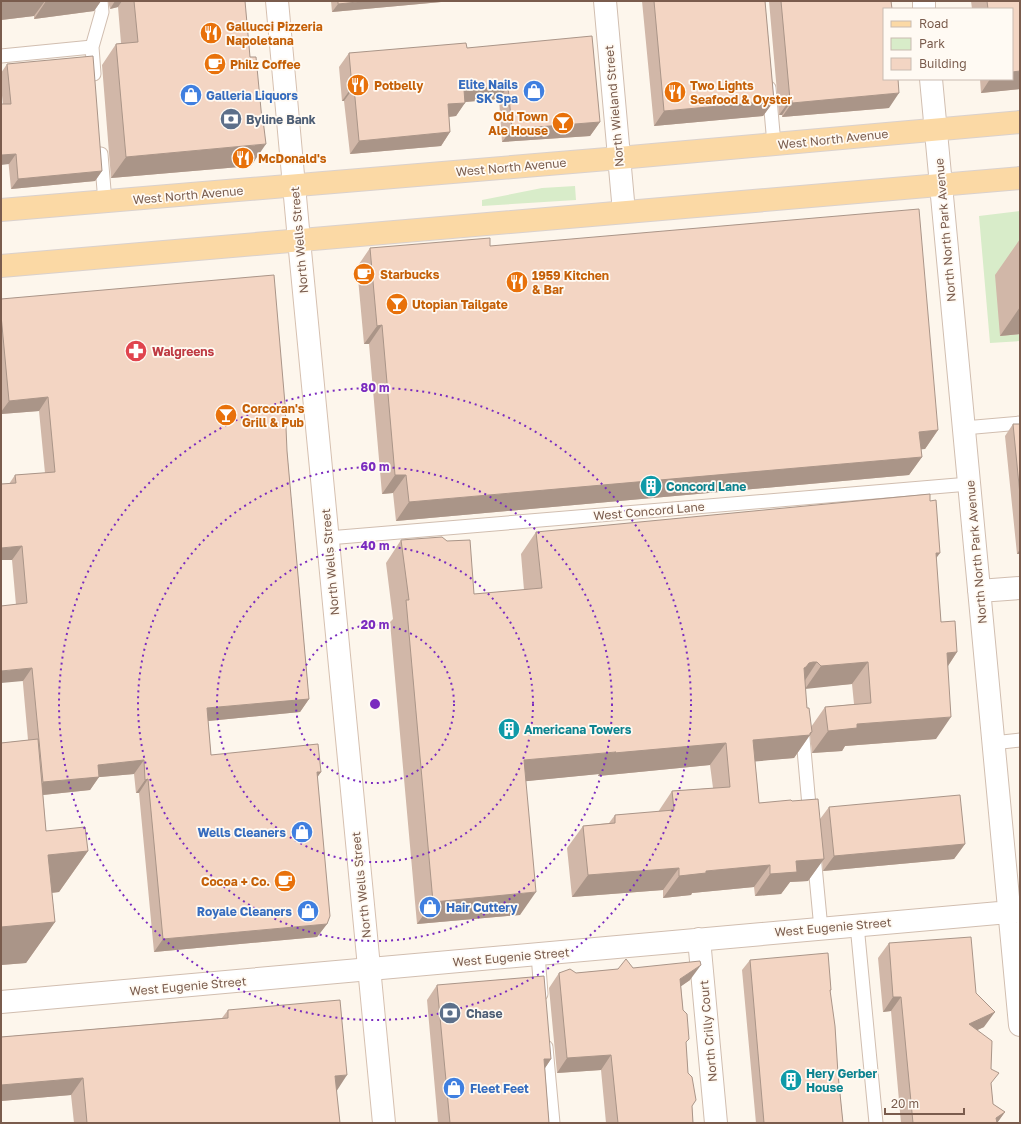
<svg xmlns="http://www.w3.org/2000/svg" width="1021" height="1124" viewBox="0 0 1021 1124" font-family="'Golos Text',sans-serif">
  <style>
    .green { fill: #d8ecc9 }
    .lines { fill: none; stroke-linecap: round; stroke-linejoin: round }
    .lane-casing { stroke: #d1beb0; stroke-width: 15 }
    .street-casing { stroke: #d1beb0; stroke-width: 24 }
    .secondary-casing { stroke: #d6c0b0; stroke-width: 24 }
    .primary-casing { stroke: #dad1cd; stroke-width: 24 }
    .lane { stroke: #fff; stroke-width: 13 }
    .street { stroke: #fff; stroke-width: 22 }
    .secondary { stroke: #fff; stroke-width: 22 }
    .primary { stroke: #fbd9a5; stroke-width: 22 }
    .wall { fill: #d1b7a8; fill-rule: evenodd }
    .shaded-wall { fill: #aa9588 }
    .building { fill: #f3d5c3; stroke: #aa9588 }
    .ring { fill: none; stroke: #7b2cbf; stroke-width: 2; stroke-dasharray: 2 4 }
    .labels { text-anchor: middle; dominant-baseline: central; stroke-width: 3.5; stroke-linejoin: round; paint-order: stroke }
    .food-label { font-size: 12px; font-weight: bold; fill: #c56008; stroke: #fffaf3; text-anchor: start }
    .shop-label { font-size: 12px; font-weight: bold; fill: #366cbe; stroke: #fffaf3; text-anchor: end }
    .street-label { font-size: 12px; fill: #7a5c4d; stroke: #fffaf3 }
    .service-label { font-size: 12px; font-weight: bold; fill: #4e5e75; stroke: #fffaf3; text-anchor: start }
    .health-label { font-size: 12px; font-weight: bold; fill: #be3a42; stroke: #fffaf3; text-anchor: start }
    .culture-label { font-size: 12px; font-weight: bold; fill: #0d838f; stroke: #fffaf3; text-anchor: start }
    .centre { fill: #7b2cbf; stroke: #fffaf3; stroke-width: 2 }
    .ring-label { font-size: 12px; text-anchor: middle; font-weight: bold; fill: #7b2cbf; stroke: #fffaf3; stroke-width: 3.5; stroke-linejoin: round; paint-order: stroke }
  </style>
  <rect width="100%" height="100%" fill="#fdf6ec"/>
  <!-- green -->
  <path class="green" d="M575 186 576 200 482 206V200L542 188Z
    M1020 211V273L1000 335 1020 334V341L990 343 979 216Z"/>
  <g class="lines">
    <!-- lane casing -->
    <g class="lane-casing">
      <path id="lane" d="M1 56 92 47
        M94 74 92 47 102 12 101 1
        M769 88 774 144
        M101 154 105 202
        M964 428 1020 423
        M328 538 969 484
        M802 727 810 817
        M993 743 1020 740
        M814 855 821 929
        M857 925 876 1123
        M538 954 541 994
        M546 1047 553 1123"/>
    </g>
    <!-- street casing -->
    <g class="street-casing">
      <path id="street" d="M605 1 624 212
        M924 1V9
        M931 79 1020 1025
        M979 591 1020 588
        M699 939 716 1123
        M1 1002 1020 911"/>
    </g>
    <!-- secondary casing -->
    <g class="secondary-casing">
      <path id="secondary" d="M277 1 299 240 384 1123"/>
    </g>
    <!-- primary casing -->
    <g class="primary-casing">
      <path id="primary" d="M1 210 619 158 1020 122
        M1 266 1020 178"/>
    </g>
    <!-- lane -->
    <use href="#lane" class="lane"/>
    <!-- street -->
    <use href="#street" class="street"/>
    <!-- secondary -->
    <use href="#secondary" class="secondary"/>
    <!-- primary -->
    <use href="#primary" class="primary"/>
  </g>
  <!-- wall -->
  <path class="wall" d="M1 1H101L94 11 34 19V16L1 20Z
    M108 1H245L251 166 111 178 102 65 116 44 121 43 118 7 110 9Z
    M331 1H452L332 12Z
    M642 1H765L774 101 763 116 654 126Z
    M769 1H891L889 108 782 117V115H779Z
    M971 1H1020V89L981 93 980 79H1012V9H972Z
    M467 48 600 122 590 136 502 142 499 99 465 102 456 116 449 117 450 132 441 146 350 154 344 101H342L339 67 349 53Z
    M7 64 102 171 95 181 11 189 1 85V73Z
    M1020 239V334L1000 336 995 275Z
    M490 246 938 430 925 449H921L922 457 909 475 396 521 393 493 382 494 369 344H364L357 267 370 248Z
    M1 299 287 451 309 699 300 712 208 721 211 755 321 772 317 777 327 924 317 937 154 952 139 793H136L134 774 99 777 90 790 43 795 46 831 88 851 59 892 52 893 55 922 26 963 1 965V743L28 740 12 560 9 484 15 475 45 473 39 411 1 414Z
    M1013 424H1020V554H1017L1005 436Z
    M536 532 936 559 941 622 957 652 948 666 936 739 845 746 842 751 812 753 810 735 794 758 755 761 759 803 792 801 820 819 829 807 965 844 954 859 823 871 822 861 808 881 790 882 781 894 755 896 754 887 692 893 691 895 663 898V890L572 897 567 848 583 826 609 823 615 815 658 812 672 791 713 788 710 765 598 776 599 774 526 781 520 915 417 924 390 622 393 619 386 563 401 540 474 594 524 590 521 554ZM852 684 854 704 825 707 811 727 807 708 805 688Z
    M889 943 976 993 984 1027 977 1030 991 1084 993 1104 1005 1112 997 1123H901L891 1011 883 1012 878 958Z
    M750 960 831 990 830 992 843 1123H756L742 970Z
    M633 968 690 980 681 986 686 1044 688 1073 692 1106 693 1123H606L601 1070 557 1073 549 988 559 973H576Z
    M437 985 551 1059 545 1068 549 1123H438L427 1000Z
    M228 1010 336 1091 340 1123H74L71 1095 1 1101V1037L222 1018Z"/>
  <!-- shaded-wall -->
  <path class="shaded-wall" d="M1 1H45L34 16 1 20Z
    M46 1H101L94 11 34 19Z
    M115 1H122L118 7 110 9Z
    M367 1H452L332 12 338 4Z
    M1020 71V89L981 93 990 79H1012V72Z
    M508 86 499 99 454 103 464 90Z
    M352 87H354L344 101H342Z
    M899 93 889 108 782 117 792 103Z
    M790 100H792L782 115H779Z
    M774 101 763 116 654 126 664 111Z
    M465 103 456 116 438 118 448 104Z
    M600 122 590 136 502 142 512 129Z
    M450 132 441 146 350 154 359 141Z
    M266 144 251 166 111 178 126 157Z
    M16 154 9 164 1 165V155Z
    M102 171 95 181 11 189 18 179Z
    M1020 307V334L1000 336Z
    M382 325 369 344H364L377 326Z
    M48 397 39 411 1 414V412L9 401Z
    M938 430 925 449 906 451 919 432Z
    M922 457 909 475 396 521 409 502Z
    M395 475H406L393 493 382 494Z
    M22 546 12 560H1V548Z
    M1020 549V554H1017Z
    M936 553H940L924 575Z
    M957 652 942 675 947 653Z
    M813 662H817L802 685 804 668 809 663Z
    M868 662 852 684 805 689 821 666Z
    M32 668 23 681 1 683V671Z
    M309 699 300 712 198 722 207 708Z
    M951 717 936 739 845 746 842 751 812 753 828 731 857 724Z
    M812 732 794 758 738 763 753 740Z
    M726 743 710 765 598 776 599 774 508 783 524 760Z
    M144 760 134 774 89 778 98 765Z
    M317 772H321L312 785Z
    M99 777 90 790 33 796 43 782Z
    M148 779 139 793H136L145 780Z
    M965 844 954 859 823 871 834 856Z
    M88 851 59 892 19 896 48 855Z
    M824 859 808 881 790 882 781 894 755 896 770 874 796 861Z
    M770 865 754 887 692 893 691 895 663 898 679 876 706 871Z
    M679 868 663 890 572 897 588 875Z
    M536 892 520 915 417 924 433 902Z
    M55 922 26 963 1 965V927Z
    M327 924 317 937 154 952 163 939Z
    M701 965 690 980 670 994 680 979Z
    M893 997H901L891 1011 883 1012Z
    M995 1012 984 1027 958 1039 969 1024Z
    M611 1055 601 1070 557 1073 567 1058Z
    M544 1059H551L541 1074Z
    M347 1075 336 1092 335 1076Z
    M83 1078 71 1095 1 1101V1085Z
    M1005 1112 997 1123 996 1118Z"/>
  <!-- building -->
  <path class="building" d="M134 1H245L250 57H256L262 120H263L266 144 126 157 116 44 138 42Z
    M338 1H367L338 4Z
    M654 1H765L774 101 664 111Z
    M781 1H891L892 9H884V79H898L899 93 792 103V100H790Z
    M987 1H1020V71L1012 72V9H988Z
    M592 36 600 122 512 129 508 86 464 90 465 103 448 104 450 132 359 141 354 87H352L349 53 466 43 467 48Z
    M93 56 102 171 18 179 16 154 1 155V104H11L7 64Z
    M919 209 938 430 919 432 922 457 409 502 406 475H395L382 325 377 326 370 248 490 238V246Z
    M274 275 285 404 287 451 309 699 207 708 211 755 318 744 321 772H317L330 916 327 924 163 939 148 779 145 780 144 760 98 765 99 777 43 782 32 668 1 671V606L27 603 22 546 1 548V484L16 483 15 475 55 472 48 397 9 401 1 315V299Z
    M1013 424H1020V495Z
    M930 494V501L936 500 940 553H936L941 622 955 621 957 652 947 653 951 717 857 724V728L828 731 825 707 871 703 868 662 821 666 817 662H813L809 663 806 667 804 668 807 708H809L812 732 810 733V735L753 740 759 803 791 800 792 801 818 799 824 859 796 861 797 872 770 874V865L706 871V873L679 876V868L588 875 583 826 615 823V815L674 810 672 791 730 787 726 743 614 753 616 752 524 760 536 892 433 902 406 600H409L401 540 442 537 447 541 470 540 474 594 542 588 536 532Z
    M38 739 46 831 85 827 88 851 48 855 55 922 1 927V743Z
    M960 795 965 844 834 856 829 807Z
    M971 937 976 993 995 1012 969 1024 992 1041 991 1069 999 1073 991 1083 993 1104 1005 1112 996 1118 997 1123H913L901 997H893L889 943Z
    M828 953 831 990H830L835 1026 838 1074 843 1123H764L750 960Z
    M626 959 633 968 700 961 701 965 680 979 683 1010 687 1014 689 1039 686 1042 688 1073 692 1077 696 1100 692 1106 693 1123H618L611 1055 567 1058 559 973 570 969 576 973 618 969Z
    M544 976 551 1059H544L549 1123H450L437 985Z
    M340 1000 347 1075 335 1076 340 1123H87L83 1078 1 1085V1037L228 1018V1010Z"/>
  <!-- distance rings -->
  <g class="ring">
    <circle cx="375" cy="704" r="79"/>
    <circle cx="375" cy="704" r="158"/>
    <circle cx="375" cy="704" r="237"/>
    <circle cx="375" cy="704" r="316"/>
  </g>
  <!-- icons -->
  <defs>
    <g id="restaurant-disc" transform="scale(1.15)"><circle r="9.5" fill="#e8710a" stroke="#fffaf3"/><path d="M-5-6h1v4h1v-4h1v4h1v-4h1v5L-1.5 .5V6h-2V.5L-5-1ZM5-6V6H3V1.5H1.5Q1.5-4 5-6Z" fill="#fff"/></g>
    <g id="cafe-disc" transform="scale(1.15)"><circle r="9.5" fill="#e8710a" stroke="#fffaf3"/><path d="M-5.5-4.5H6V0H3Q3 3.5 0 3.5H-2.5Q-5.5 3.5-5.5 0ZM3-3.2v2h1.7v-2ZM-6 4.5H4V6H-6Z" fill="#fff"/></g>
    <g id="shop-disc" transform="scale(1.15)"><circle r="9.5" fill="#3f7fe0" stroke="#fffaf3"/><path d="M-5-2.5h2.3a2.7 3.5 0 0 1 5.4 0H5L5.5 6h-11ZM-1.5-2.5h3a1.5 2.3 0 0 0-3 0Z" fill="#fff"/></g>
    <g id="bank-disc" transform="scale(1.15)"><circle r="9.5" fill="#5c6f8a" stroke="#fffaf3"/><path d="M-6-4H6V4H-6ZM0-2.3a2.3 2.3 0 1 0 0 4.6a2.3 2.3 0 1 0 0-4.6Z" fill="#fff"/></g>
    <g id="bar-disc" transform="scale(1.15)"><circle r="9.5" fill="#e8710a" stroke="#fffaf3"/><path d="M-6-5H6L.8 .8V4.5H3.5V6h-7V4.5H-.8V.8Z" fill="#fff"/></g>
    <g id="pharmacy-disc" transform="scale(1.15)"><circle r="9.5" fill="#e0444e" stroke="#fffaf3"/><path d="M-2-6h4v4h4v4h-4v4h-4v-4h-4v-4h4Z" fill="#fff"/></g>
    <g id="building-disc" transform="scale(1.15)"><circle r="9.5" fill="#0f9aa8" stroke="#fffaf3"/><path d="M-4-6H4V6H1V3H-1V6H-4ZM-2.5-4.3h1.7v1.8h-1.7ZM.8-4.3h1.7v1.8H.8ZM-2.5-1h1.7V.8h-1.7ZM.8-1h1.7V.8H.8Z" fill="#fff"/></g>
  </defs>
  <g fill-rule="evenodd">
    <use href="#restaurant-disc" x="211" y="33"/>
    <use href="#cafe-disc" x="215" y="64"/>
    <use href="#restaurant-disc" x="358" y="85"/>
    <use href="#shop-disc" x="534" y="91"/>
    <use href="#restaurant-disc" x="675" y="92"/>
    <use href="#shop-disc" x="191" y="95"/>
    <use href="#bank-disc" x="231" y="119"/>
    <use href="#bar-disc" x="563" y="123"/>
    <use href="#restaurant-disc" x="243" y="158"/>
    <use href="#cafe-disc" x="364" y="274"/>
    <use href="#restaurant-disc" x="517" y="282"/>
    <use href="#bar-disc" x="397" y="304"/>
    <use href="#pharmacy-disc" x="136" y="351"/>
    <use href="#bar-disc" x="226" y="415"/>
    <use href="#building-disc" x="651" y="486"/>
    <use href="#building-disc" x="509" y="729"/>
    <use href="#shop-disc" x="302" y="832"/>
    <use href="#cafe-disc" x="285" y="881"/>
    <use href="#shop-disc" x="430" y="907"/>
    <use href="#shop-disc" x="308" y="911"/>
    <use href="#bank-disc" x="450" y="1013"/>
    <use href="#building-disc" x="791" y="1080"/>
    <use href="#shop-disc" x="454" y="1088"/>
  </g>
  <g class="labels">
    <!-- food labels -->
    <g class="food-label">
      <text x="226" y="26">Gallucci Pizzeria<tspan x="226" dy="14">Napoletana</tspan></text>
      <text x="230" y="64">Philz Coffee</text>
      <text x="374" y="85">Potbelly</text>
      <text x="690" y="85">Two Lights<tspan x="690" dy="14">Seafood &amp; Oyster</tspan></text>
      <text x="548" y="116" text-anchor="end">Old Town<tspan x="548" dy="14">Ale House</tspan></text>
      <text x="258" y="158">McDonald's</text>
      <text x="380" y="274">Starbucks</text>
      <text x="532" y="275">1959 Kitchen<tspan x="532" dy="14">&amp; Bar</tspan></text>
      <text x="412" y="304">Utopian Tailgate</text>
      <text x="242" y="408">Corcoran's<tspan x="242" dy="14">Grill &amp; Pub</tspan></text>
      <text x="270" y="881" text-anchor="end">Cocoa + Co.</text>
    </g>
    <!-- shop labels -->
    <g class="shop-label">
      <text x="518" y="84">Elite Nails<tspan x="518" dy="14">SK Spa</tspan></text>
      <text x="206" y="95" text-anchor="start">Galleria Liquors</text>
      <text x="286" y="832">Wells Cleaners</text>
      <text x="446" y="907" text-anchor="start">Hair Cuttery</text>
      <text x="292" y="911">Royale Cleaners</text>
      <text x="470" y="1088" text-anchor="start">Fleet Feet</text>
    </g>
    <!-- street labels -->
    <g class="street-label">
      <text transform="translate(614 106) rotate(-95)">North Wieland Street</text>
      <text transform="translate(833 139) rotate(-6)">West North Avenue</text>
      <text transform="translate(511 167) rotate(-5)">West North Avenue</text>
      <text transform="translate(188 195) rotate(-5)">West North Avenue</text>
      <text transform="translate(945 230) rotate(-95)">North North Park Avenue</text>
      <text transform="translate(299 240) rotate(-95)">North Wells Street</text>
      <text transform="translate(649 511) rotate(-5)">West Concord Lane</text>
      <text transform="translate(976 552) rotate(-95)">North North Park Avenue</text>
      <text transform="translate(330 562) rotate(-95)">North Wells Street</text>
      <text transform="translate(361 885) rotate(-96)">North Wells Street</text>
      <text transform="translate(833 927) rotate(-5)">West Eugenie Street</text>
      <text transform="translate(511 957) rotate(-5)">West Eugenie Street</text>
      <text transform="translate(188 986) rotate(-5)">West Eugenie Street</text>
      <text transform="translate(708 1031) rotate(-95)">North Crilly Court</text>
    </g>
    <!-- service labels -->
    <g class="service-label">
      <text x="246" y="119">Byline Bank</text>
      <text x="466" y="1013">Chase</text>
    </g>
    <!-- health labels -->
    <g class="health-label">
      <text x="152" y="351">Walgreens</text>
    </g>
    <!-- culture labels -->
    <g class="culture-label">
      <text x="666" y="486">Concord Lane</text>
      <text x="524" y="729">Americana Towers</text>
      <text x="806" y="1073">Hery Gerber<tspan x="806" dy="14">House</tspan></text>
    </g>
  </g>
  <circle cx="375" cy="704" r="6" class="centre"/>
  <g class="ring-label">
    <text x="375" y="392">80 m</text>
    <text x="375" y="471">60 m</text>
    <text x="375" y="550">40 m</text>
    <text x="375" y="629">20 m</text>
  </g>
  <!-- border -->
  <rect width="1021" height="1124" fill="none" stroke="#7a5c4d" stroke-width="4"/>
  <!-- legend -->
  <rect x="883" y="8" width="130" height="72" fill="#fffaf3" stroke="#cabbb1"/>
  <rect x="891" y="21" width="20" height="6" fill="#fbd9a5" stroke="#cabbb1"/>
  <text x="919" y="28" font-size="12" fill="#7a5c4d">Road</text>
  <rect x="891" y="38" width="20" height="12" fill="#d8ecc9" stroke="#cabbb1"/>
  <text x="919" y="48" font-size="12" fill="#7a5c4d">Park</text>
  <rect x="891" y="58" width="20" height="12" fill="#f3d5c3" stroke="#cabbb1"/>
  <text x="919" y="68" font-size="12" fill="#7a5c4d">Building</text>
  <!-- scale -->
  <path d="M885 1108v6h79v-6" fill="none" stroke="#7a5c4d" stroke-width="2"/>
  <text x="891" y="1108" font-size="12" fill="#7a5c4d" stroke="#fffaf3" stroke-width="3" paint-order="stroke">20 m</text>
</svg>
